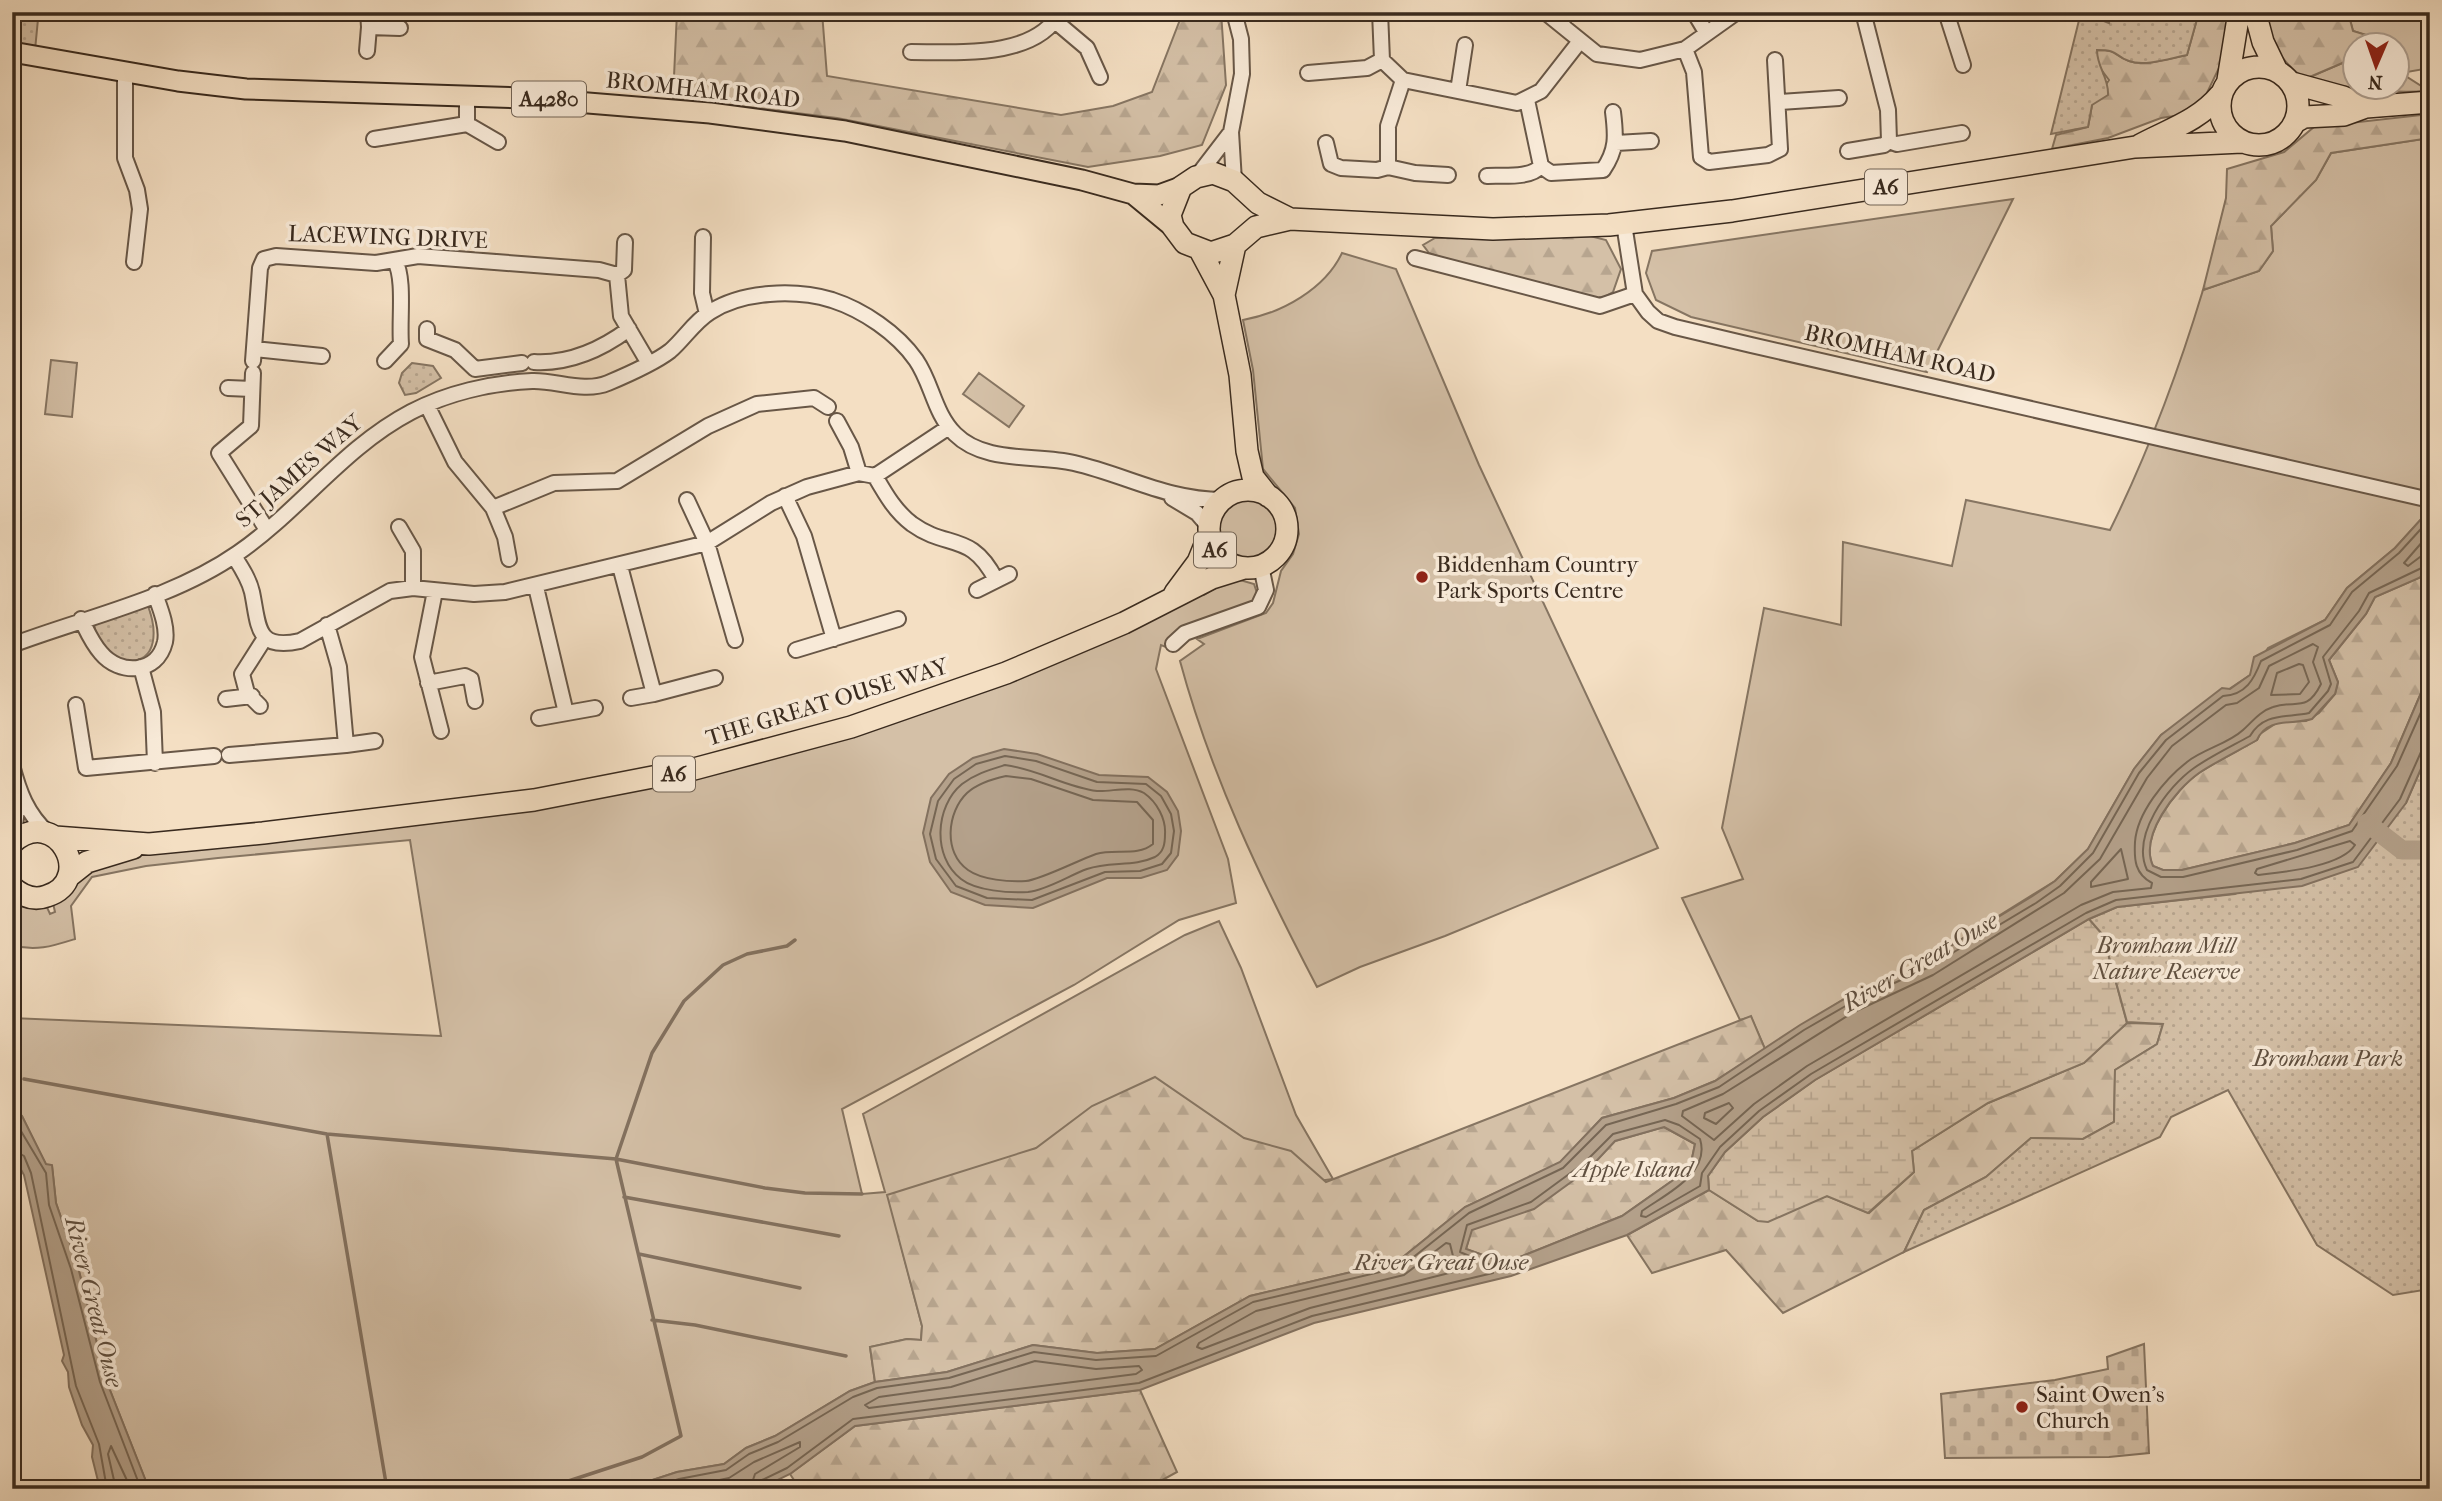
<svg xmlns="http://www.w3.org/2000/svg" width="2442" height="1501" viewBox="0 0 2442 1501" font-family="'IM FELL French Canon',serif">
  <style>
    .grass { fill: #d4c0a7; stroke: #867562; stroke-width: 2 }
    .forest { fill: url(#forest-firs); stroke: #867562; stroke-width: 2 }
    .wetland { fill: url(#wetland-marsh); stroke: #867562; stroke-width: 2 }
    .cemetery { fill: url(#cemetery-stones); stroke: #867562; stroke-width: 2 }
    .park { fill: url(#park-dots); stroke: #867562; stroke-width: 2 }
    .water { fill: #b4a18b; stroke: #83715f; stroke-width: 2; fill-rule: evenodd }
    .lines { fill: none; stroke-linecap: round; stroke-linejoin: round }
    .shore { stroke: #766654; stroke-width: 2 }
    .stream { stroke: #83715f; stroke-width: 3.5 }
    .river { stroke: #b4a18b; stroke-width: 19 }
    .minor-casing { stroke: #685747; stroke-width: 18 }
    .major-casing { stroke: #392a1e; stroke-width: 23 }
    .highway-casing { stroke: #392a1e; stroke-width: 24 }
    .minor { stroke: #f8ead8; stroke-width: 14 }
    .major { stroke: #f4dfc3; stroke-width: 19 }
    .highway { stroke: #f4dfc3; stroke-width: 21 }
    .poi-dot { fill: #8f2418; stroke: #f8ead8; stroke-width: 2.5 }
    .labels { text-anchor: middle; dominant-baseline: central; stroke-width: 7; stroke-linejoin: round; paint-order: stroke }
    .shield { fill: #f8ead8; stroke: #726456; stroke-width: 2 }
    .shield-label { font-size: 21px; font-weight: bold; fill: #392a1e }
    .street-label { font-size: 23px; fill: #392a1e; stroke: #f8ead8 }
    .poi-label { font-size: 23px; fill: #392a1e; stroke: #f8ead8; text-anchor: start }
    .park-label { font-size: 23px; font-style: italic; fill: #605040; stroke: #f8ead8 }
    .water-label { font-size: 24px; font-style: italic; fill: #5e4e3f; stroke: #f8ead8 }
  </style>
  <defs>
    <pattern id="forest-firs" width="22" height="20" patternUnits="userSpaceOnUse" patternTransform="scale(1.75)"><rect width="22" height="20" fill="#d4c0a7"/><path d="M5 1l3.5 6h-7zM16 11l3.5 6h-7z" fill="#b7a58f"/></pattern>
    <pattern id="wetland-marsh" width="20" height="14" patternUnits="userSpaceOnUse" patternTransform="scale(1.75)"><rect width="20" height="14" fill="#d4c0a7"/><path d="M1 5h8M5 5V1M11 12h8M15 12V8" fill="none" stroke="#b7a58f"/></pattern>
    <pattern id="cemetery-stones" width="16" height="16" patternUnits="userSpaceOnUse" patternTransform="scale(1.75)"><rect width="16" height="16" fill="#d4c0a7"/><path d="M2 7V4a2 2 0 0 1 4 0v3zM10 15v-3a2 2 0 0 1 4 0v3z" fill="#b7a58f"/></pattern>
    <pattern id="park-dots" width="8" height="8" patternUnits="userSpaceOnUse" patternTransform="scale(1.75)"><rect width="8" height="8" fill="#d4c0a7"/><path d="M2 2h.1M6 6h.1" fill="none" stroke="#b7a58f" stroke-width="1.8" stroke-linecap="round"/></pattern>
  </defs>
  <rect width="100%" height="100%" fill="#f4dfc3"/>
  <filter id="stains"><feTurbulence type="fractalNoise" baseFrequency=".00286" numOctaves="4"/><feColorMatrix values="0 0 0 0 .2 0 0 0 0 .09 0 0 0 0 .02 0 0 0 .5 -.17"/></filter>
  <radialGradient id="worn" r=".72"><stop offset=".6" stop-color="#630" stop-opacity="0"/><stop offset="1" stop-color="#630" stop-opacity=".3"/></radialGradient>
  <!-- grass -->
  <path class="grass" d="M2348 12H2430V68L2401 73 2429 91C2386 94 2347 88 2305 79L2354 58V88H2396V46L2375 45V38L2353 31Z
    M2430 138V504L2424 516 2395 548 2347 588 2325 620 2268 648 2250 675 2161 735 2134 769 2088 849 2055 881 1926 961 1846 998 1765 1049 1751 1017 1740 1020 1682 898 1743 879 1722 828 1764 608 1841 625 1843 542 1952 566 1966 500 2110 530C2148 453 2178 373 2203 290L2259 271 2273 251 2271 226 2316 180 2331 153Z
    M2013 199 1927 372 1691 317 1656 300 1646 273 1652 251Z
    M1342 253 1396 269 1479 465 1658 848 1445 936 1360 967 1317 987C1262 882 1211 776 1180 661L1204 644 1197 639 1266 613 1273 603 1281 571 1293 554 1299 534 1295 508 1263 469 1253 370 1243 320C1282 313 1325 289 1342 253Z
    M51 360 77 363 72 417 45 414Z
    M979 373 1024 406 1009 427 963 394Z
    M1217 529a31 31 0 1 1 62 0a31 31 0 1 1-62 0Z
    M1240 580 1254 584 1257 593 1262 594 1261 598 1170 641 1166 647 1161 645 1156 669 1228 859 1236 903 1179 920 1074 985 842 1109 862 1194 885 1192 863 1114 1185 935 1219 921 1241 968 1296 1115 1333 1179 899 1238 922 1326 921 1340 907 1339 870 1347 875 1382 850 1391 775 1436 746 1448 724 1464 677 1472 625 1489H149L106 1380 78 1267 56 1203 52 1166 46 1165 22 1116 12 1106V1018L441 1036 410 840 218 858 146 866 92 877 71 906 75 939C53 946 35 952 12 945V895L46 905 50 914 55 912 53 903 76 875 140 853 696 777 1201 590 1204 595 1221 585Z"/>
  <!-- forest -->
  <path class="forest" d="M677 12H741L770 16 771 12H822L827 76 1061 115 1113 106 1152 92 1183 12H1221L1226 85 1202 145 1160 156 1088 167 837 118 673 98Z
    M2199 12H2232L2219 68 2205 97 2188 114 2161 118 2108 138 2052 149 2056 135 2088 127 2092 105 2109 80 2097 64V50C2119 50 2112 55 2129 61 2144 67 2171 58 2187 55Z
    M2263 12H2348L2353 31 2376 38 2375 45 2354 46V58L2305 79C2280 61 2270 43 2263 12Z
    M2430 114V138L2331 153 2316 180 2271 226 2273 251 2259 271 2203 290 2226 198 2227 169 2284 152 2314 127Z
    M1590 236 1606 240 1621 269 1613 292 1601 299 1587 298 1437 256 1429 253 1423 245 1435 238Z
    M2430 569V672L2391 763 2349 825 2295 843 2182 870H2163L2153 866C2139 836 2175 790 2199 773 2217 761 2238 751 2257 740L2260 734 2278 722 2306 721 2319 713 2335 694 2338 682 2329 660 2366 614 2375 597 2419 578Z
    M1751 1016 1765 1049 1715 1081 1674 1098 1602 1118 1560 1163 1465 1207 1398 1261 1250 1296 1155 1349 1097 1353 1033 1345 947 1372 875 1382 870 1347 907 1339 921 1340 922 1326 887 1195 1036 1148 1092 1106 1155 1077 1244 1138 1291 1151 1326 1182Z
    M2127 1023 2163 1024 2157 1044 2115 1070 2114 1122 2083 1139 2031 1138 1986 1177 1924 1210 1904 1252 1783 1313 1726 1250 1652 1273 1627 1235 1709 1190 1758 1221 1827 1196 1869 1213 1914 1172 1912 1151 1988 1103 2084 1063Z
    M1664 1127 1695 1144 1691 1163 1686 1171 1622 1216 1505 1263 1466 1249 1471 1230 1589 1168 1615 1141Z
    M1140 1390 1177 1472 1146 1489H800L790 1474 855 1426Z"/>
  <!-- wetland -->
  <path class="wetland" d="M2089 919 2103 935 2127 1023 2084 1063 1988 1103 1912 1151 1914 1172 1868 1213 1827 1196 1768 1222 1758 1221 1709 1190 1708 1176 1725 1152 1763 1117 1815 1080Z"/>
  <!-- cemetery -->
  <path class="cemetery" d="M2144 1344 2149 1453 2109 1457 1945 1458 1941 1394 2055 1380 2108 1369 2107 1357Z"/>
  <!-- park -->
  <path class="park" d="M2081 12 2109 23 2111 12H2199L2187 55C2171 58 2145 67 2129 61 2113 55 2120 50 2097 50 2097 68 2109 77 2108 95L2092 105 2088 127 2051 134Z
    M12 15 38 19 35 50 12 45Z
    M412 363 433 366 441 378 416 393 405 395 399 383 402 373Z
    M148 606C156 627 160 663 126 661 118 660 108 652 101 647L93 623Z
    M2430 748V1289L2393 1295 2317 1245 2228 1090 2171 1117 2160 1137 1904 1252 1924 1210 1986 1177 2031 1138 2083 1139 2114 1122 2115 1070 2157 1044 2163 1024 2127 1022 2103 935 2089 919 2117 907 2235 894 2406 803Z"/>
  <!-- water -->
  <path class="water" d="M2430 504V569L2419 578 2375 597 2366 614 2329 660 2338 682 2335 694 2312 719C2292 725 2267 717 2257 740 2238 751 2217 761 2199 773 2175 790 2139 836 2153 866L2163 870H2182L2295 843 2349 825 2391 763 2430 672V748L2406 803 2358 867 2302 886 2117 907 2089 919 1815 1080 1763 1117 1725 1152 1708 1176 1709 1190 1627 1235 1511 1276 1314 1323 1140 1390 855 1426 790 1474 759 1489H625L677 1472 724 1464 746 1448 775 1436 850 1391 875 1382 947 1372 1033 1345 1097 1353 1155 1349 1250 1296 1398 1261 1465 1207 1560 1162 1602 1118 1674 1098 1715 1081 1800 1025 1846 998 1926 961 2031 897 2055 881 2088 849 2134 769 2161 735 2222 688 2230 689 2250 675 2254 657 2325 620 2347 588 2395 548 2424 516ZM1664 1127 1695 1144 1691 1163 1686 1171 1622 1216 1505 1263 1466 1249 1472 1230 1534 1209 1589 1169 1615 1141Z
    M1004 749 1037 754 1099 775 1148 777 1167 792 1178 811 1181 831 1178 855 1167 870 1141 878H1107L1033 908 985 905 951 892 930 862 923 833 931 798 949 774 973 758Z
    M12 1106 22 1116 46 1164 52 1165 56 1203 78 1267 106 1380 149 1489H100L92 1457 93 1445 82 1425 69 1387 68 1372 62 1361 64 1355 24 1175 12 1153Z"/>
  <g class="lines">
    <!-- shore -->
    <path class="shore" d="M2430 533 2404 563 2408 566 2420 557 2430 555
      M2430 564 2369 593 2359 611 2323 657 2331 684 2328 691 2309 713C2287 718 2264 712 2250 736 2232 746 2211 756 2194 768 2167 787 2131 836 2147 870L2161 877H2183L2297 850 2352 831 2397 766 2430 692
      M2313 644 2318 647 2313 662 2321 684C2306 714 2296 699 2273 707 2260 711 2252 722 2243 730 2228 744 2203 749 2187 762 2164 780 2137 813 2135 842 2134 860 2135 874 2152 883L2151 888 2113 892 2081 905 1807 1066 1754 1104 1714 1140 1682 1116 1683 1111 1723 1094 1852 1013 1933 975 2064 893 2100 859 2147 778 2172 746 2226 705 2237 703 2259 688 2269 666Z
      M2299 664 2303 665 2309 682 2300 694 2271 695 2277 673Z
      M1005 756 1036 761 1097 782 1146 784 1161 796 1171 814 1174 831 1171 853 1162 864 1140 871 1105 872 1032 900 987 898 956 886 936 859 930 834 938 801 954 779 976 764Z
      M1005 765C1038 769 1065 787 1097 791 1112 792 1130 785 1144 793 1157 802 1166 819 1165 834 1165 843 1164 852 1155 857 1134 867 1109 861 1087 869 1070 875 1047 890 1028 892 1009 893 976 891 961 879 932 857 935 806 962 784 975 774 989 770 1005 765Z
      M1006 776 1031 779 1093 800 1137 802 1153 820V844C1137 857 1115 848 1096 854 1079 860 1040 880 1026 881 1009 882 982 880 968 870 943 853 947 812 967 793 978 783 992 779 1006 776Z
      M2350 841 2355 845C2341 867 2283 872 2258 875L2255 873 2257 869Z
      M2121 849 2128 879 2091 887V882Z
      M1729 1103 1733 1108 1716 1124 1704 1118 1705 1113Z
      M12 1116 46 1173 49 1205 71 1269 100 1382 141 1489
      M12 1149 24 1156 31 1173 76 1386 99 1444 107 1489
      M1446 1243 1450 1244 1453 1256 1463 1266 1461 1270 1310 1308 1202 1349 1197 1347 1199 1343 1256 1311 1404 1275Z
      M1035 1361 1096 1369 1139 1366 1142 1370 1136 1374 869 1408 865 1405 879 1397 951 1387Z
      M116 1489 108 1454 111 1446 131 1489
      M648 1489 679 1479 726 1470 749 1454 778 1442 853 1397 877 1388 949 1378 1034 1352 1096 1360 1156 1356 1253 1302 1401 1267 1469 1213 1563 1168 1606 1125 1676 1104 1719 1087 1804 1030 1849 1004 1929 967 2036 903 2060 886 2093 853 2139 773 2166 740 2223 696C2246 695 2254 679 2261 661L2330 625 2352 592 2399 553 2430 519
      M676 1489 729 1478 754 1462 800 1442V1447L755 1474 750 1489
      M759 1489 762 1480 787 1468 853 1419 1139 1383 1312 1316 1493 1273V1266L1460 1252 1467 1225 1531 1202 1584 1163 1613 1134 1665 1120 1679 1125 1700 1139C1711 1174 1664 1195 1642 1211L1641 1216 1646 1217 1700 1186 1702 1173 1720 1147 1759 1111 1811 1074 2086 913 2116 900 2301 879 2353 862 2400 799 2421 752 2430 748"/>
    <!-- stream -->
    <path class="stream" d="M24 1079 327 1134 616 1159 765 1188 805 1193 862 1194
      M327 1134 387 1489
      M624 1197 839 1236
      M639 1254 800 1288
      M652 1320 695 1325 846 1356
      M544 1489 642 1457 681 1436 616 1159 652 1053 684 1001 723 965 747 954 787 946 795 940"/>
    <!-- river -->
    <path class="river" d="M2367 823 2402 850H2430"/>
    <!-- minor casing -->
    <g class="minor-casing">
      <path id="minor" d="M368 12 369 27 400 28
        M1234 12 1241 39 1242 74 1231 132 1234 181
        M1380 12 1382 60 1403 80 1517 103 1541 91 1580 41
        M1545 12 1597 54 1640 60 1685 49 1737 12
        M1694 12 1706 32
        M1863 12 1888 110 1889 141
        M1946 12 1963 65
        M1055 21 1087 48 1100 77
        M1560 23 1569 12
        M1685 49 1694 72 1701 157 1709 162 1768 155 1780 149 1775 60
        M367 51 369 27
        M911 52C956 52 1036 59 1060 12
        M125 72V158L137 190 140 209 134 262
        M1308 73 1367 68 1382 60
        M1458 91 1465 45
        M1527 100 1541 166 1551 173 1603 170C1617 150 1616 136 1613 112
        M1780 102 1839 98
        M467 124 498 142
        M374 139 467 124V96
        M1326 143 1331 164 1341 168 1377 170 1388 167 1415 173 1448 175
        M1616 143 1651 141
        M1848 151 1884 145 1889 141 1897 144 1962 133
        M1388 167V126L1403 80
        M1198 175 1231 132
        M1487 176C1503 175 1530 179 1541 166
        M1624 224 1635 294 1648 312 1658 321 1675 327 1751 345 2430 500
        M703 237 702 293 707 314
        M1415 258 1600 306 1635 294
        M617 275 621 316 648 362
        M617 275 624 270 625 242
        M427 329V339L455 350 475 369 522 363
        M254 349 322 356
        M253 361 260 268 264 259 276 256 376 263 418 256 599 270 617 275
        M385 361 401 344C399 320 405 279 395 261
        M534 362C569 364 602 349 629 329
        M253 373 251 426 219 453 267 530
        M228 388 252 389
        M427 405 455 462 493 508 554 483 617 481 708 426 757 404 814 398 828 407
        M837 421 851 447 859 473
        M875 476C886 495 895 511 912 524 948 550 971 531 996 580
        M785 496 804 536 834 639
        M1172 498 1197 513 1209 527
        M687 500 707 543 735 640
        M493 508 505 537 509 559
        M399 527 413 551V588
        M234 556C241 567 249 579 252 592 259 625 255 651 300 641L390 591 413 588 474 594 505 592 707 543 771 503 807 487 859 473 875 476 949 427
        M620 566 654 694 715 678
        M536 587 566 713
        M977 590 1009 574
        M435 591 422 657 441 731
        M81 619C87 631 92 643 101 653 119 675 157 675 165 642 168 627 160 608 155 594
        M1173 644 1185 633 1258 607 1266 590 1261 566
        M12 645C86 617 172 599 238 553 299 511 344 447 411 412 447 393 491 383 532 381 556 380 584 393 608 383 627 375 653 364 670 351 684 339 694 322 710 312 743 291 795 289 832 300 863 310 897 333 916 360 932 383 934 413 955 434 985 464 1036 454 1074 463 1126 475 1167 500 1222 500
        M796 650 898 619
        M141 667 153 712 155 763
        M428 683 465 676 471 679 475 701
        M631 698 654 694
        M226 699 252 696
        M76 705 86 768 214 756
        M260 706 247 693 242 674 265 638
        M539 718 595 708
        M346 745 375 741
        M229 755 346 745 339 667 327 625
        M12 765C19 792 27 814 48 833
        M13 842 19 793"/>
    </g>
    <!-- major casing -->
    <g class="major-casing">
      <path id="major" d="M12 52 178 81 246 89 527 98 710 113 845 131 1082 180 1133 194 1159 195 1181 187
        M1133 194 1173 227"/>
    </g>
    <!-- highway casing -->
    <g class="highway-casing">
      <path id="highway" d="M2255 12 2263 42 2277 71
        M2220 106a39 39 0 1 1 78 0a39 39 0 1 1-78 0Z
        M2228 80 2239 12
        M2292 83 2343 97 2366 107
        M2295 122 2304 117 2344 115 2366 107 2430 102
        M2140 145C2170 129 2198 121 2220 95
        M1290 219 1258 203 1234 181 1213 173 1196 177 1181 187 1170 215 1173 227 1185 243 1211 253 1235 245 1256 227 1290 219 1493 229 1609 225 1732 211 2135 147 2242 142
        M1201 252 1224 295 1240 375 1247 451 1253 477 1268 496
        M1224 295 1235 245
        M1209 529a39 39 0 1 1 78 0a39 39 0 1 1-78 0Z
        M1175 593 1198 562 1209 535
        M55 837 149 844 263 833 534 800 694 769 851 727 1006 673 1124 623 1212 578 1244 568
        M12 843C56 803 97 880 47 896 34 901 22 896 12 887
        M68 877 87 862 133 848"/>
    </g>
    <!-- minor -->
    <use href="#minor" class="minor"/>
    <!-- major -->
    <use href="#major" class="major"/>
    <!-- highway -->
    <use href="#highway" class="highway"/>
  </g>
  <!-- markers -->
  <g class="poi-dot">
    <circle cx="1422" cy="577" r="7"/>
    <circle cx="2022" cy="1407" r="7"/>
  </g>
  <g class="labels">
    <!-- shield labels -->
    <g class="shield">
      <rect x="512" y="81.5" width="74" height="35" rx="5"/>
      <rect x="1865" y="169.5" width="42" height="35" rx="5"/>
      <rect x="1194" y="532.5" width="42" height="35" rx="5"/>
      <rect x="653" y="756.5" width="42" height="35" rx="5"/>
    </g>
    <g class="shield-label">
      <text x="549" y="99">A4280</text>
      <text x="1886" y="187">A6</text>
      <text x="1215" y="550">A6</text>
      <text x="674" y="774">A6</text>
    </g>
    <!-- street labels -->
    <g class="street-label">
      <text transform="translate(703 90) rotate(6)">BROMHAM ROAD</text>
      <text transform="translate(388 237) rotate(2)">LACEWING DRIVE</text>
      <text transform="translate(1900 354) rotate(13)">BROMHAM ROAD</text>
      <text transform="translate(299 471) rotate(-41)">ST JAMES WAY</text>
      <text transform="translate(827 702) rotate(-17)">THE GREAT OUSE WAY</text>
    </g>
    <!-- poi labels -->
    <g class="poi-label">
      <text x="1436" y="564">Biddenham Country<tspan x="1436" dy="26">Park Sports Centre</tspan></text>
      <text x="2036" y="1394">Saint Owen's<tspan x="2036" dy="26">Church</tspan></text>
    </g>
    <!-- park labels -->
    <g class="park-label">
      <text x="2166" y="945">Bromham Mill<tspan x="2166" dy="26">Nature Reserve</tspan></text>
      <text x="2328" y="1058">Bromham Park</text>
      <text x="1633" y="1169">Apple Island</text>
    </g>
    <!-- water labels -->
    <g class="water-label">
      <text transform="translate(1920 962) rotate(-30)">River Great Ouse</text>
      <text x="1441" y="1262">River Great Ouse</text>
      <text transform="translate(94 1302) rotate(76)">River Great Ouse</text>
    </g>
  </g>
  <!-- margin -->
  <rect width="2442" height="1501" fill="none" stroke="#f4dfc3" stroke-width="42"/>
  <rect x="14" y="14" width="2414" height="1473" fill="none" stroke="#392a1e" stroke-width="3.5"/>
  <rect x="21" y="21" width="2400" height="1459" fill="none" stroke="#392a1e" stroke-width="2"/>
  <!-- north arrow -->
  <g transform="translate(2376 66) rotate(182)"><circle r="33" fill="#f8ead8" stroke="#ac9d8e" stroke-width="2"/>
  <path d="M0-5L12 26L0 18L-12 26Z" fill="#8f2418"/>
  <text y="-10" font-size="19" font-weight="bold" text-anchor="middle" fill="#392a1e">N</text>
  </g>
  <rect width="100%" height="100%" filter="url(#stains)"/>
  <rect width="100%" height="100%" fill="url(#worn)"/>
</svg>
